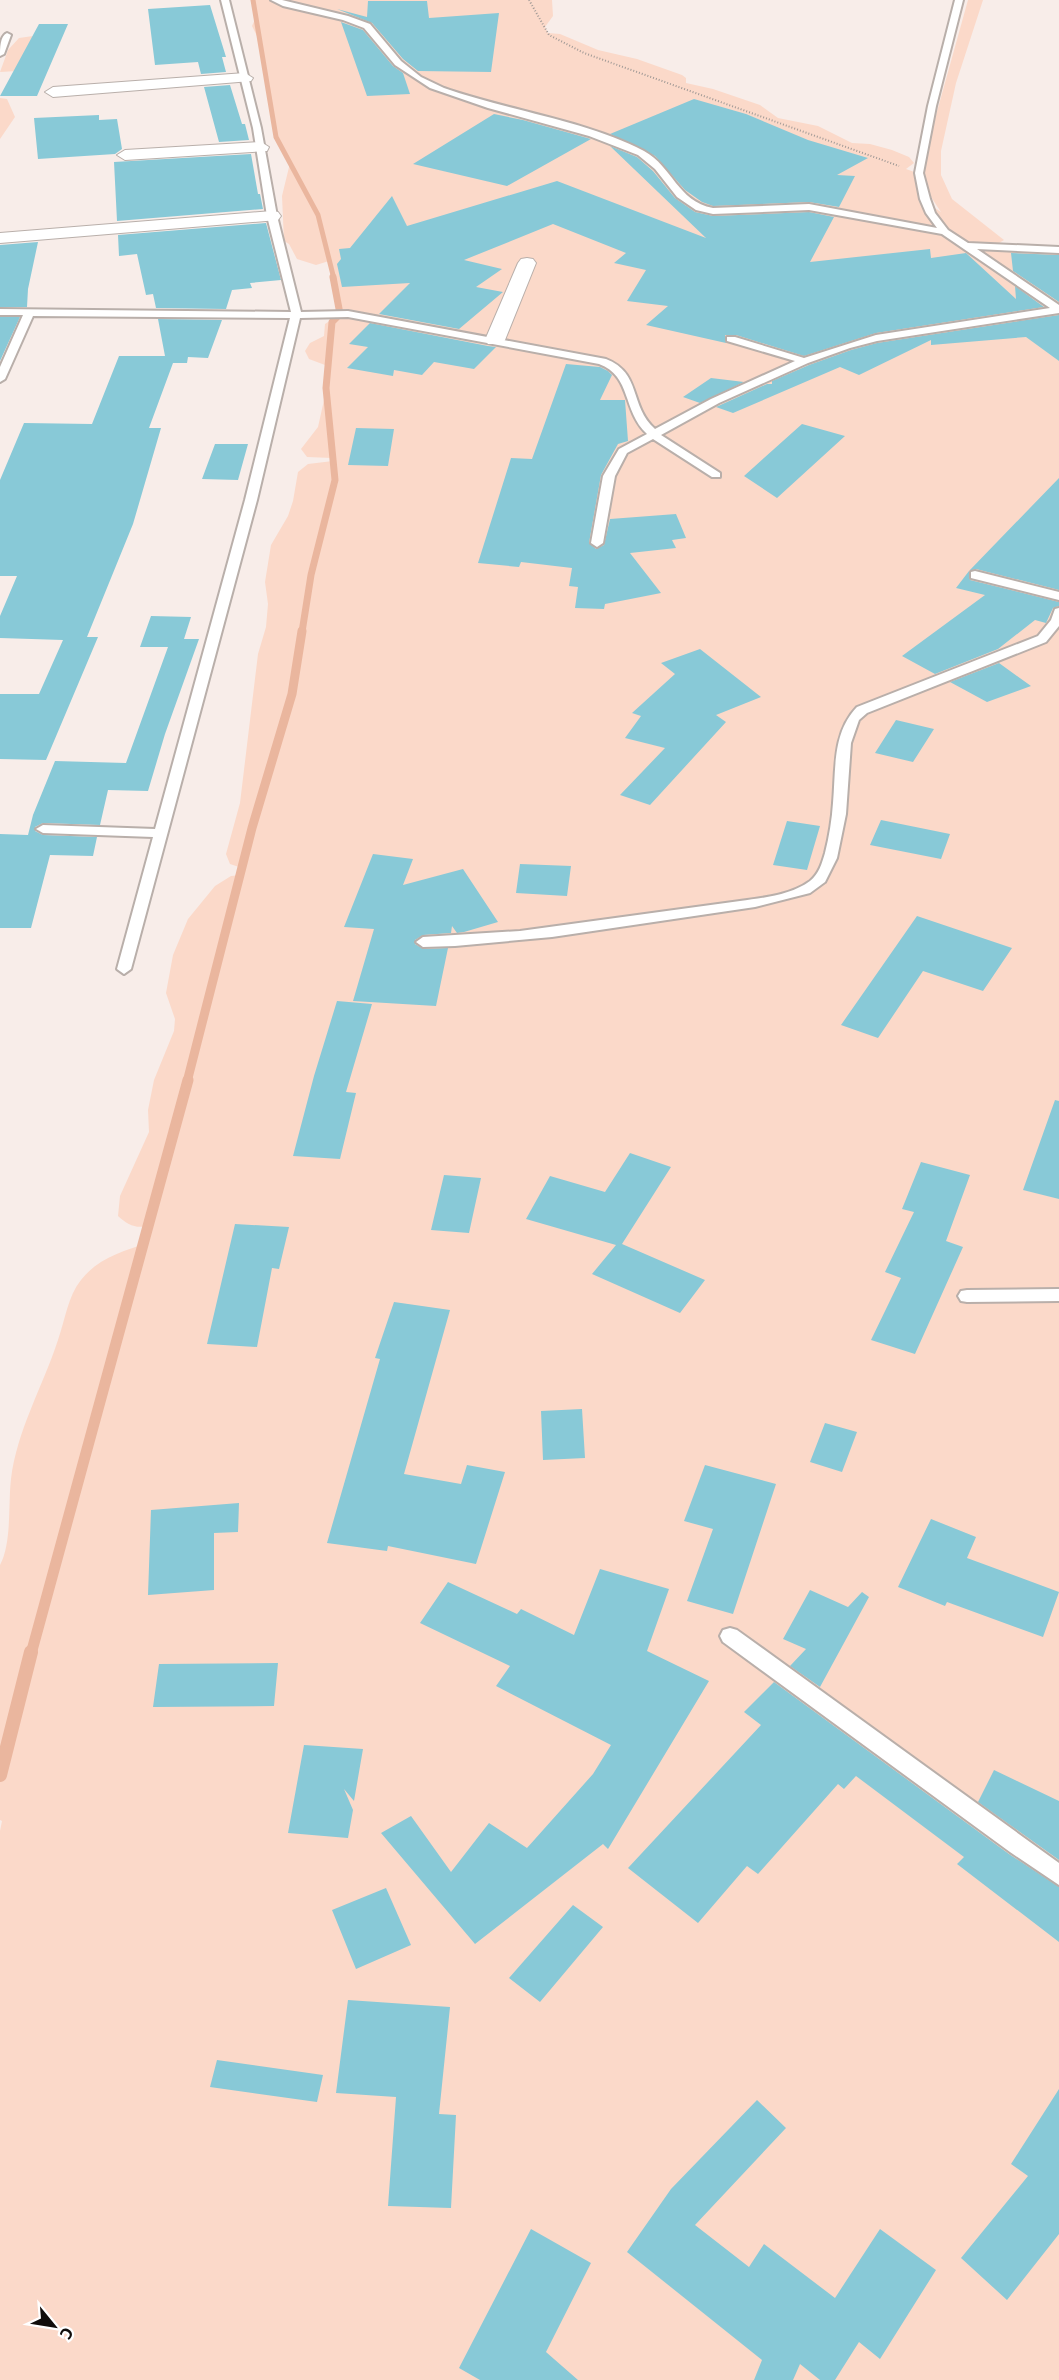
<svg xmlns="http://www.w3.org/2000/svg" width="1059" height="2380" viewBox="0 0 1059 2380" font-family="'Noto Sans',sans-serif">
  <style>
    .green { fill: #fbd9c9 }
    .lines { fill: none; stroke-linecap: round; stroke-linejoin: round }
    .stream-far4 { stroke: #eab69e; stroke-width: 5 }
    .stream-far3 { stroke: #eab69e; stroke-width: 7 }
    .stream-far2 { stroke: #eab69e; stroke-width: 9 }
    .stream-far1 { stroke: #eab69e; stroke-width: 11 }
    .stream { stroke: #eab69e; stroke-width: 14 }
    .building { fill: #88c9d7 }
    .service-casing { stroke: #b9afaa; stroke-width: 4 }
    .minor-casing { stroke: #b9afaa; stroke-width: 2 }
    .path { stroke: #a29a96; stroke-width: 2; stroke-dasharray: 1 2; stroke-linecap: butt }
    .service { fill: #fff; fill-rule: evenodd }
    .minor { fill: #fff; fill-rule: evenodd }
  </style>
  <rect width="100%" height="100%" fill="#f8ede9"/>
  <!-- green -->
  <path class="green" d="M253 0H552L553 16 545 27 548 33 560 34 598 50 637 59 682 75 686 78V83L713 89 760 105 778 118 818 126 852 143 870 144 892 150 909 157 914 163 906 169 917 173 921 199 941 212C930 195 921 185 923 162L968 0H983L956 83 941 151V175L952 199 1004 240 999 243 987 244 1059 249V2380H0V1831L2 1821 0 1820V1565C12 1543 8 1504 11 1479 17 1430 43 1386 58 1340 65 1320 68 1296 81 1280 98 1258 123 1251 148 1243L153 1224C138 1230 129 1226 118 1216L120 1196 149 1132 148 1110 154 1080 174 1031 175 1019 166 993 173 955 188 919 215 886 231 876 241 875 242 868 230 864 226 854 240 803 258 654 266 627 268 604 265 582 271 545 288 516 293 501 298 472 308 464 333 461 332 458 307 457 301 449 318 427 326 391 328 370 325 365 309 359 305 351 310 343 324 336 325 324 340 314V304L329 261 316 265 297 259 289 244 284 241 282 196 290 163 276 137 260 42 252 26 256 17Z
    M33 36 17 71 0 72 8 50 19 38Z
    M0 98 7 99 15 117 0 139Z"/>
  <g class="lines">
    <!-- stream-far4 -->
    <path class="stream-far4" d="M253 0 276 137 318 215 334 279"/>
    <!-- stream-far3 -->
    <path class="stream-far3" d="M302 632 311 575 335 480 326 388 332 322 340 314 333 277"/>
    <!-- stream-far2 -->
    <path class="stream-far2" d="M187 1082 252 828 292 694 302 631"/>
    <!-- stream-far1 -->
    <path class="stream-far1" d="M31 1654 188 1080"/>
    <!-- stream -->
    <path class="stream" d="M0 1775 31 1652"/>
  </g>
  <!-- building -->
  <path class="building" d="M368 1H427L429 18 499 13 491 72 418 71 403 59 372 23 337 9 367 17Z
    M210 5 226 57H222L226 72 201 74 198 62 155 65 148 9Z
    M341 22 363 30 393 66 403 73 410 94 367 96Z
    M39 24H68L37 96H0Z
    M230 85 242 124H245L249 140 219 142 204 87Z
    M694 99 746 114 808 140 868 158 837 175 855 176 839 207 809 202 713 206 702 202 685 190 655 156 610 134Z
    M494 114 523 120 591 139 507 186 413 164Z
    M99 115V120L117 119 122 149 115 154 38 159 34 118Z
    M610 146 637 157 653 171 675 198 695 212 713 216 809 212 834 217 810 262 930 249 931 258 966 253 1016 299 1015 286 1044 307 876 333 804 356 736 335H725L726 343 646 325 668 306 627 301 646 270 614 263 626 253 553 224 464 260 502 269 476 287 503 292 459 329 379 314 410 283 342 287 337 264 341 259 339 249 350 248 392 196 407 226 557 181 706 238Z
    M251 154 258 194H260L263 209 117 221 114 162Z
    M266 223 281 280 250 283 252 288 232 290 226 309 156 308 153 294 146 295 137 254 119 256 118 235Z
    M38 242 28 289 27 307H0V245Z
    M1011 253 1059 255V302L1013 271Z
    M1059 315V361L1026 337 931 345V340L859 375 840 367 733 413 716 407 767 384H772V381L809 365 851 350 877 343Z
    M0 317H20L0 361Z
    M158 319 222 320 208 358 188 357 187 363H173L149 428H161L133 524 87 637H98L46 760 0 759V694H39L63 640 0 638V616L17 576H0V480L24 423 92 424 119 356H165Z
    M370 323 488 346 496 347 474 369 434 362 422 375 394 370 393 376 347 368 368 347 349 344Z
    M566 364 600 367 608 371 612 375 600 400H625L628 441 618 444 601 475 589 543 596 549 604 545 610 519 676 514 686 538 672 540 676 548 630 553 661 593 605 604 604 609 575 608 578 587 569 586 572 568 521 562 519 567 478 563 511 458 532 459Z
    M711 378 744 382 700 403 683 397Z
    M802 424 845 436 777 498 744 476Z
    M356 428 394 429 388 466 348 465Z
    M215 444H248L238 480 202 479Z
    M1059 478V590L976 569 969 571Z
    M969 571 970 580 1059 602V606L1053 608 1046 623 1035 620 998 649 935 674 902 656 985 595 956 588Z
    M151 616 191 617 184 639H199L165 734 148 791 108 790 100 825 43 823 35 827V831L43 835 97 837 93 856 50 855 31 928H0V834L28 835 33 815 55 761 126 763 168 647H140Z
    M700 649 761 697 716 715 726 722 650 805 620 795 665 748 625 738 641 716 632 713 675 674 661 663Z
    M999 663 1031 686 987 702 950 682Z
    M896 720 934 729 913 762 875 753Z
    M881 820 950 834 941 859 870 845Z
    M787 821 820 826 807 870 773 865Z
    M373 854 413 859 403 885 463 869 498 922 464 932 457 933 452 926 451 933 423 935 415 940V944L423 949 448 948 436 1006 353 1001 374 929 344 927Z
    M520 864 571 866 567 896 516 893Z
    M917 916 1012 948 983 991 923 971 878 1038 841 1025Z
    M337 1001 372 1004 346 1092 356 1093 340 1159 293 1156 314 1076Z
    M1055 1100 1059 1101V1199L1023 1190Z
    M630 1153 671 1167 622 1244 705 1280 680 1313 592 1274 616 1245 526 1219 550 1176 605 1192Z
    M921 1162 970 1175 946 1241 963 1247 915 1354 871 1340 901 1278 885 1272 914 1212 902 1209Z
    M444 1175 481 1178 469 1233 431 1230Z
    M235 1224 289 1227 279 1269 272 1268 257 1347 207 1344Z
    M394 1302 450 1310 404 1474 461 1484 467 1465 505 1472 476 1564 388 1546 387 1551 327 1543 380 1359 375 1358Z
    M582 1409 585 1458 543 1460 541 1411Z
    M825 1423 857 1432 842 1472 810 1462Z
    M705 1465 776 1484 733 1614 687 1601 713 1529 684 1521Z
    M239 1503 238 1532 214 1533V1590L148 1595 151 1510Z
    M931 1519 976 1537 967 1558 1059 1592 1043 1637 947 1602 945 1606 898 1587Z
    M600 1569 669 1589 647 1651 709 1681 608 1849 603 1844 475 1944 381 1833 411 1816 451 1872 489 1823 527 1848 593 1774 611 1745 496 1686 510 1666 420 1623 448 1582 517 1614 521 1609 574 1635Z
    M810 1590 848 1607 862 1592 869 1597 820 1687 790 1666 806 1649 783 1639Z
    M278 1663 274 1706 153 1707 159 1664Z
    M774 1682 1009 1854 1059 1887V1942L957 1864 964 1857 856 1776 844 1789 838 1784 758 1874 747 1866 698 1923 628 1868 761 1725 744 1712Z
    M304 1745 363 1749 354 1801 344 1789 353 1810 348 1838 288 1833Z
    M994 1770 1059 1801V1860L978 1802Z
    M386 1888 411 1945 356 1969 332 1910Z
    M573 1905 603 1927 540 2002 509 1978Z
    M348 2000 450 2007 439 2114 456 2115 451 2208 388 2206 396 2097 336 2093Z
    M217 2060 323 2075 317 2102 210 2087Z
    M1059 2089V2234L1007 2300 961 2258 1028 2176 1011 2164Z
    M757 2100 786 2128 695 2225 749 2267 764 2244 835 2298 880 2229 936 2270 880 2359 859 2342 835 2380H820L800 2364 793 2380H754L762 2360 627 2252 671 2189Z
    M531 2229 591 2263 546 2352 578 2380H480L459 2368Z"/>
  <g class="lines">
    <!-- service casing -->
    <g class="service-casing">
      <path id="service" d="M221 0H229L261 128 277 216 301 312 348 311 606 359C642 373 629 406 655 429L711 399 795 361 727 341V337H735L804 358 876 335 1050 308 942 234 809 210 713 214 696 210 677 197 655 169 638 155 589 136 488 108 430 88 395 65 364 28 343 20 283 6 271 0H282L348 16 370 24 401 61 421 77 444 88C506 110 588 121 644 151 673 167 677 201 713 208L809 204 937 228 926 213 920 199 915 173 928 106 955 0H963L936 106 923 173 930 199 935 213 948 230 968 243 1059 247V253L977 249 1059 305V313L877 341 850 348 808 363 719 403 661 435 720 473V477H712L653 439 627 453 615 476 603 543 597 547 591 543 603 476 619 449 647 434C622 411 632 376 599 364L348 317 300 318 257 500 131 969 124 974 117 969 153 837 43 833 36 829 43 825 155 829 245 500 290 318 33 316 5 379 0 382V367L23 315H0V309L291 312 267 216 253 128Z
        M7 33 11 35 4 54 0 56C0 48 0 36 7 33Z
        M975 571 1059 592V600L971 578V572Z
        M1059 608V626L1046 642 867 713 859 720 851 743 846 814 837 858 825 882 810 893 755 907 552 937 455 946 423 947 416 942 423 937 520 931 740 901C763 898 791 895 810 881 819 874 822 863 825 853 829 837 832 819 833 803 836 769 832 733 857 707L1038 636 1051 620 1055 609Z
        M1059 1289V1301L967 1302 961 1301 958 1296 961 1291 967 1290Z
        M730 1628 737 1630 1059 1863V1885L1010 1852 723 1642 720 1636 723 1630Z"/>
    </g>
    <!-- minor casing -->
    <g class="minor-casing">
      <path id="minor" d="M245 73 253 78 251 81 53 97 45 92 53 87Z
        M261 142 269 147 267 151 125 160 117 155 125 150Z
        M272 211 278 212 281 216 278 220 0 243V233Z
        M527 258 533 259 536 263 505 340 502 344H488L485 340 518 263 521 259Z"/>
    </g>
    <!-- path -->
    <path class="path" d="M529 0 549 35 584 53 899 166"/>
    <!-- service -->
    <use href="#service" class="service"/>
    <!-- minor -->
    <use href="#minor" class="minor"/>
  </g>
  <!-- north arrow -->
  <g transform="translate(54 2326) rotate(120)" stroke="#ffffff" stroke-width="4.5" paint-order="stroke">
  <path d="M0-4.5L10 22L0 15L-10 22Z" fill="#100d0b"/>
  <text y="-9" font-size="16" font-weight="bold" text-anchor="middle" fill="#100d0b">С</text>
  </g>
</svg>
